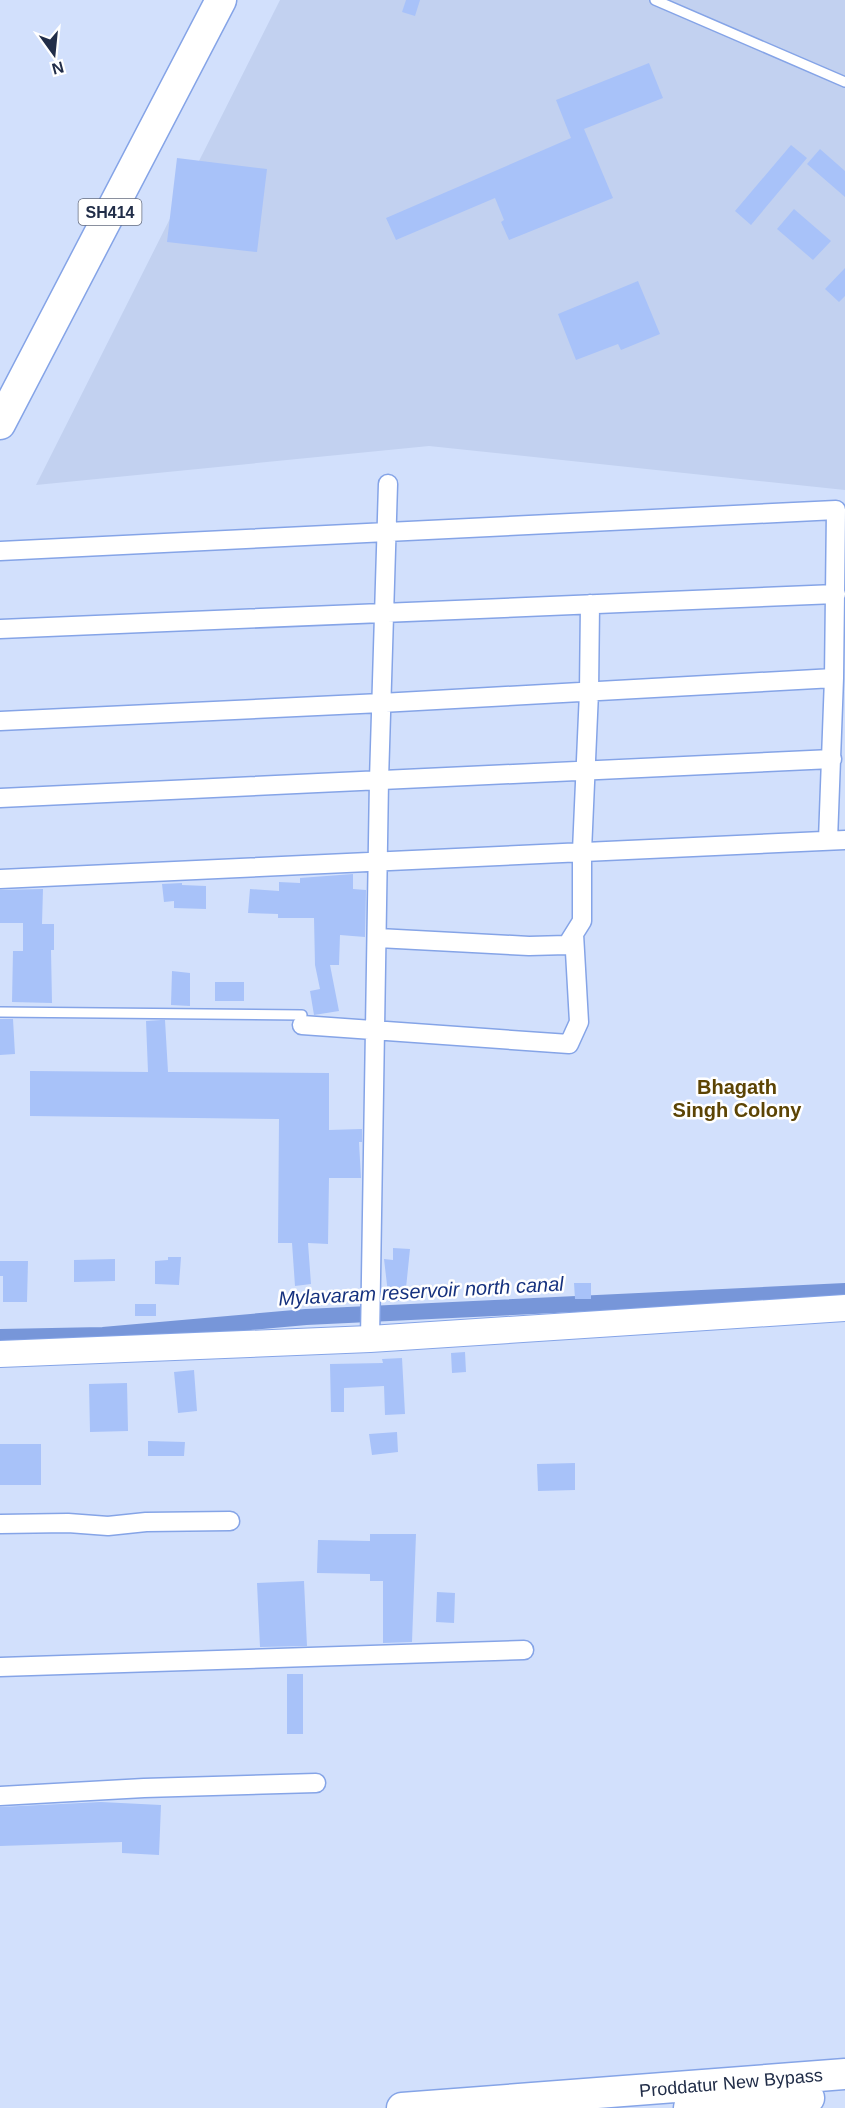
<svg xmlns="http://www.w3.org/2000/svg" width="845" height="2108" viewBox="0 0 845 2108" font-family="Arial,sans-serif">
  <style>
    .built { fill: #c2d1f0 }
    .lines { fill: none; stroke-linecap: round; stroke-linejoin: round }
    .canal { stroke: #7796d9; stroke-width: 16 }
    .building { fill: #a8c2f9 }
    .service-casing { stroke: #85a4e7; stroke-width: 12 }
    .minor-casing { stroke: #85a4e7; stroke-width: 21 }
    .secondary-casing { stroke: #85a4e7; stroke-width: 28 }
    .primary-casing { stroke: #85a4e7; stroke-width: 33 }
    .service { stroke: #fff; stroke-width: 9 }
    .minor { stroke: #fff; stroke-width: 18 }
    .secondary { stroke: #fff; stroke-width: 26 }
    .primary { stroke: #fff; stroke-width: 30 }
    .labels { text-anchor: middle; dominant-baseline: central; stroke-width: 5; stroke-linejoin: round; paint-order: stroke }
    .shield { fill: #fff; stroke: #646c7f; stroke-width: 1.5 }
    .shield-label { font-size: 16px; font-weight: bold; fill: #212d48 }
    .street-label { font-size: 18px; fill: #212d48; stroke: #fff }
    .neighbourhood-label { font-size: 20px; font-weight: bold; fill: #5c4404; stroke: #fff }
    .water-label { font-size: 20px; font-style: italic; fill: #16327f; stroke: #fff }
  </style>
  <rect width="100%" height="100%" fill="#d2e0fc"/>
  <!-- built -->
  <path class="built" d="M280 0H845V490L429 446 36 485Z"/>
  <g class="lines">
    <!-- canal -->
    <path class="canal" d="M0 1337 103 1335 306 1317 845 1291"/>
  </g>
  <!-- building -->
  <path class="building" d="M406 0H420L415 16 402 12Z
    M649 63 663 98 584 129 613 198 509 240 501 222 504 220 495 198 396 240 386 218 571 138 556 100Z
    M791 145 807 158 751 225 735 211Z
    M820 149 845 171V197L807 164Z
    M177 158 267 169 257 252 167 242Z
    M794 209 831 241 813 260 777 229Z
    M845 268V296L839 302 825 289Z
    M638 281 660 334 621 350 618 344 576 360 558 314Z
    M353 874V889L366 890 365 937 340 935 339 965H330L339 1011 314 1015 310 991 320 989 315 965 314 918H278V914L248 913 250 889 279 891V882L300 883V878Z
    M182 883V885L206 886V909L174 908V901L164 902 162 884Z
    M43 889 42 924H54V950H51L52 1003 12 1002 13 951H23V923H0V890Z
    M172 971 190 973V1006L171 1005Z
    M215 982H244V1001H215Z
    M0 1019H13L15 1054 0 1055Z
    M161 1020H165L168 1072 329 1073V1130L362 1129V1142H359L361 1178H329L328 1244 308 1243 311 1284 295 1286 292 1243H278L279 1119 30 1116V1071L148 1072 146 1021Z
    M393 1248 410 1249 406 1288H408V1300L389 1302 384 1259 393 1260Z
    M168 1257H181L179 1285 155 1284V1261L168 1260Z
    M115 1259V1281L74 1282V1260Z
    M0 1261H28L27 1302H3V1276H0Z
    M574 1283H591V1299H575Z
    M135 1304H156V1316H135Z
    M465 1352 466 1372 452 1373 451 1353Z
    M402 1358 405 1414 385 1415 384 1386 344 1388V1412H331L330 1364 383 1363 382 1359Z
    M194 1370 197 1411 178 1413 174 1372Z
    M127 1383 128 1431 90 1432 89 1384Z
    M397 1432 398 1452 372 1455 369 1434Z
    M148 1441 185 1442 184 1456H148Z
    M0 1444H41V1485H0Z
    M575 1463V1490L538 1491 537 1464Z
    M370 1534H416L412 1642 383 1643V1581H370V1574L317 1573 318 1540 370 1541Z
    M304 1581 307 1646 260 1647 257 1583Z
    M437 1592 455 1593 454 1623 436 1622Z
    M287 1674H303V1734H287Z
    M101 1802 161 1805 159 1855 122 1853V1842L0 1846V1807Z"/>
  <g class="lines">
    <!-- service casing -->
    <g class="service-casing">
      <path id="service" d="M655 0 845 82
        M0 1012 302 1015"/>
    </g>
    <!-- minor casing -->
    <g class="minor-casing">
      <path id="minor" d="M0 551 836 510 834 678 828 840
        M0 629 836 594
        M0 721 381 703 834 678
        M0 798 832 759
        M0 879 845 840
        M378 938 529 946 567 945 582 921V851L589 692 590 604
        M302 1025 569 1044 579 1022 574 934
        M370 1339 379 780 388 484
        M0 1524 68 1523 108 1526 146 1522 230 1521
        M0 1667 524 1650
        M0 1796 144 1788 316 1783"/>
    </g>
    <!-- secondary casing -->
    <g class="secondary-casing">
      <path id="secondary" d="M0 1354 370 1339 845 1308"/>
    </g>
    <!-- primary casing -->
    <g class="primary-casing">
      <path id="primary" d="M0 424 221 0
        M402 2108 845 2074
        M689 2108 809 2098"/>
    </g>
    <!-- service -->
    <use href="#service" class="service"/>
    <!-- minor -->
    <use href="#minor" class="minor"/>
    <!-- secondary -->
    <use href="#secondary" class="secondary"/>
    <!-- primary -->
    <use href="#primary" class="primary"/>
  </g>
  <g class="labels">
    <!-- shield labels -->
    <rect class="shield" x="78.5" y="199" width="63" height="26" rx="4.5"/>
    <g class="shield-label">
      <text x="110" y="212">SH414</text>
    </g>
    <!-- street labels -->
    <g class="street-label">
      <text transform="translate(731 2083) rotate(-5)">Proddatur New Bypass</text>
    </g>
    <!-- neighbourhood labels -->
    <g class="neighbourhood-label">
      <text x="737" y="1087">Bhagath<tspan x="737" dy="23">Singh Colony</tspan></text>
    </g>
    <!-- water labels -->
    <g class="water-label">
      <text transform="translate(421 1291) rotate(-3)">Mylavaram reservoir north canal</text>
    </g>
  </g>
  <!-- north arrow -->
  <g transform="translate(54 54) rotate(165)" stroke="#ffffff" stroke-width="4.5" paint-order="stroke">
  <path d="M0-4.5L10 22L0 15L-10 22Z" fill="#212d48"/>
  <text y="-9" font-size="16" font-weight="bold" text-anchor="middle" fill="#212d48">N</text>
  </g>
</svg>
